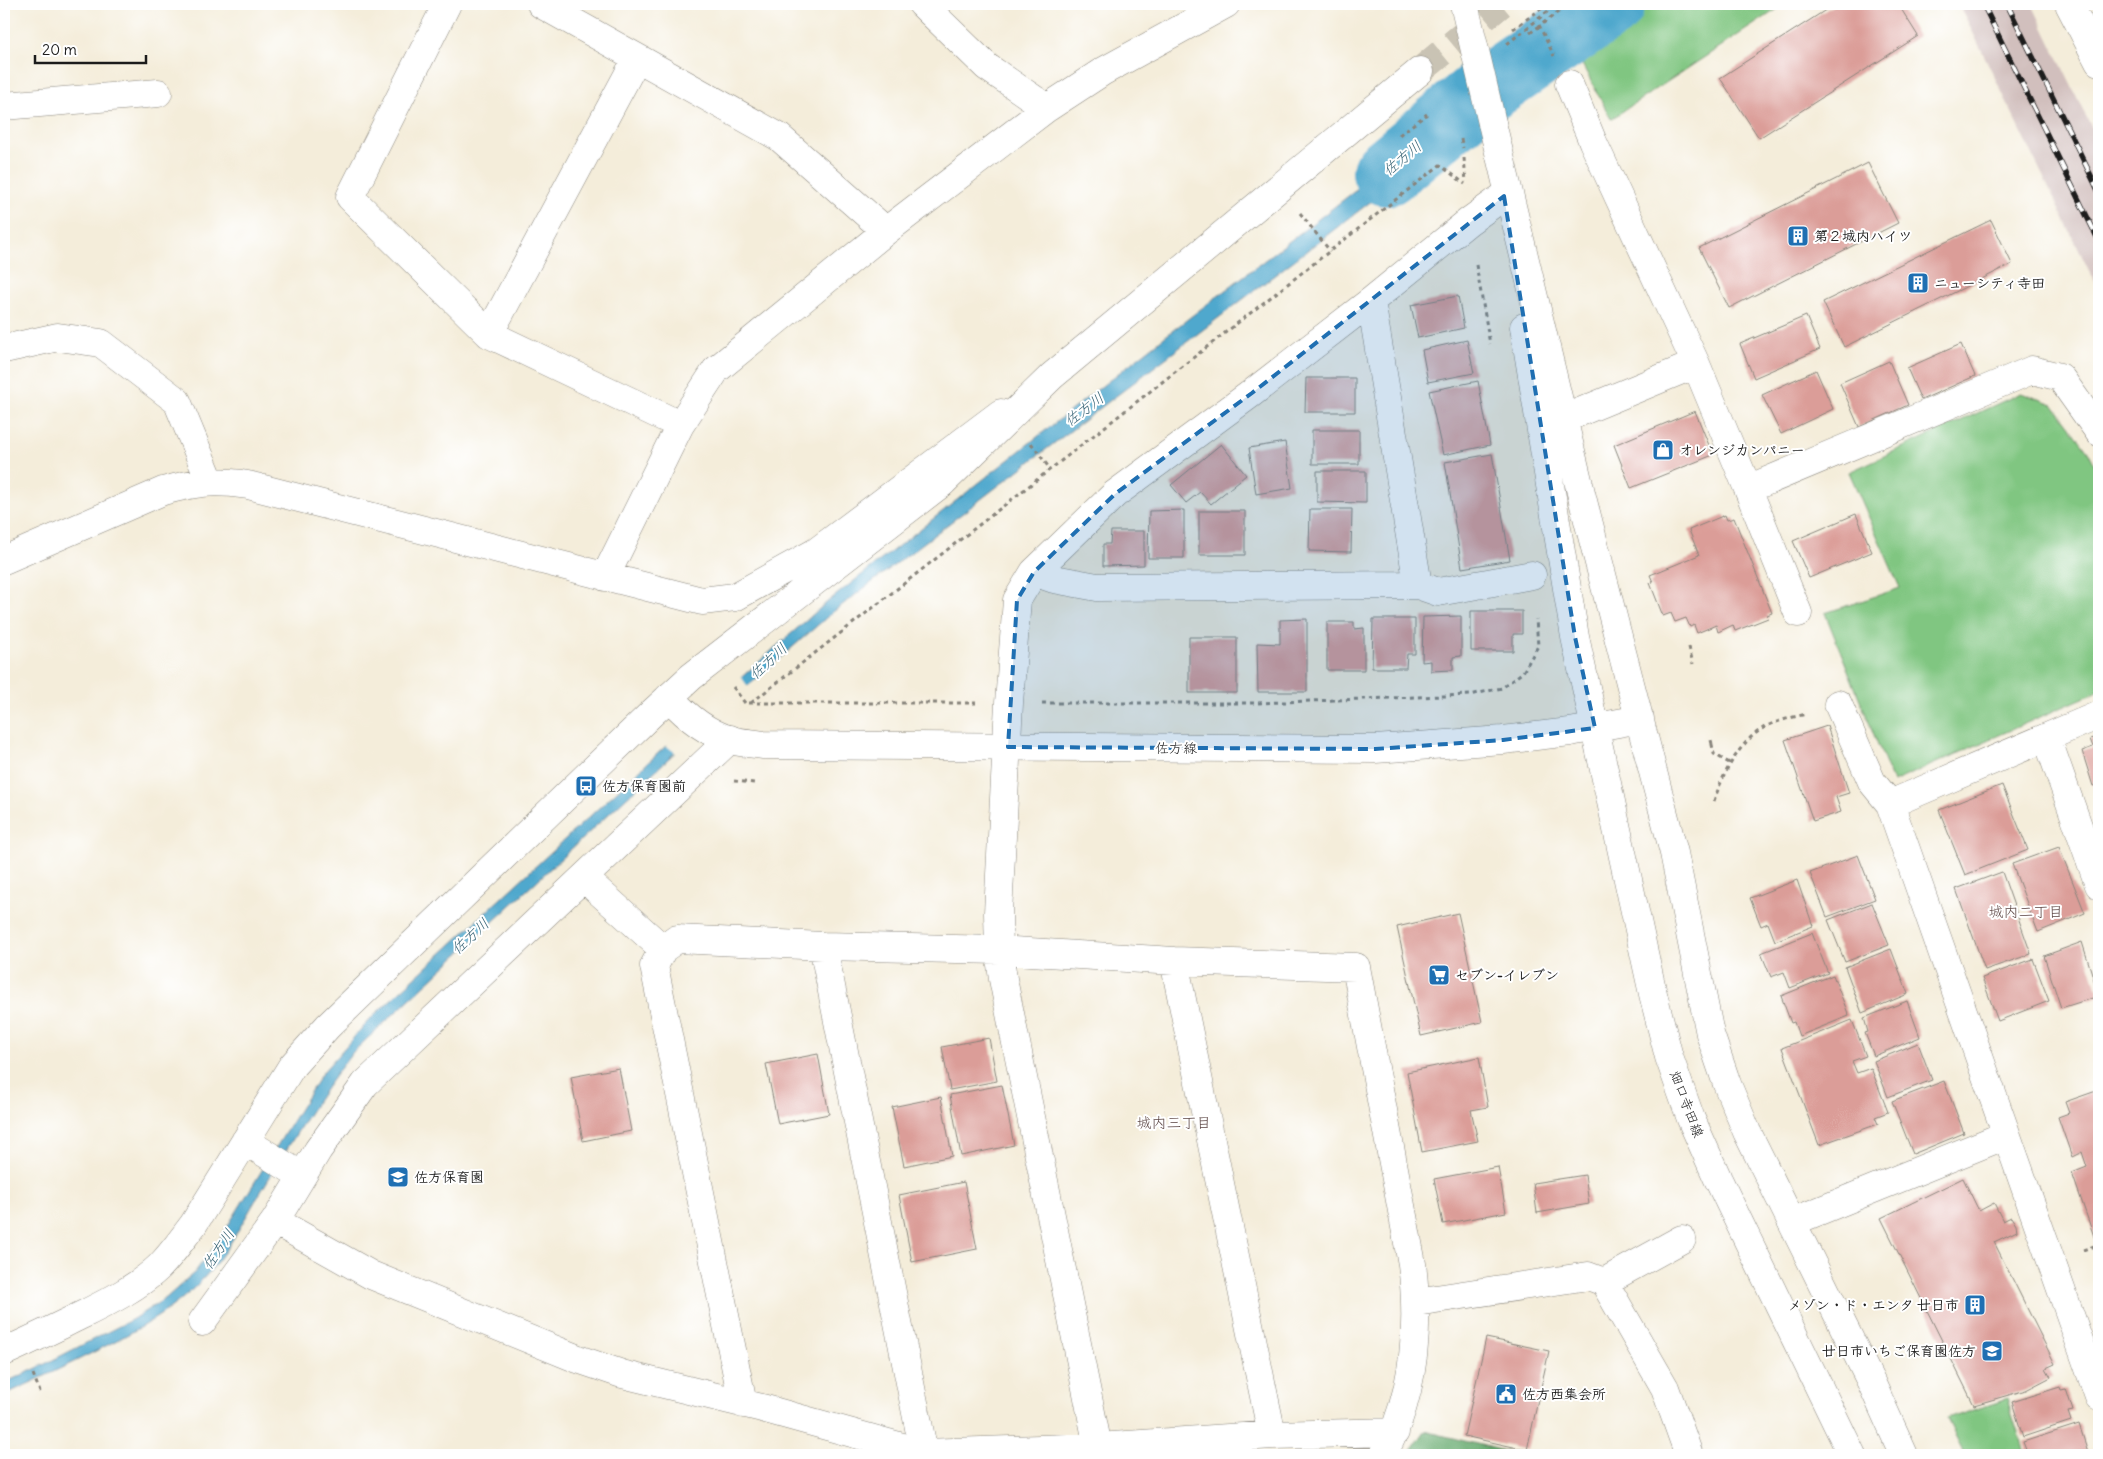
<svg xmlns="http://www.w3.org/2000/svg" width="2103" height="1459" viewBox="0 0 2103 1459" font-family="Delius,'Klee One',sans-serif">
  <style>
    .industrial { fill: #d1bfbd }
    .green { fill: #80c681; stroke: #4e714e }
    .forest { fill: #68ab6f; stroke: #426446 }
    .water { fill: #4fa8cd; stroke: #366274 }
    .pier { fill: #f4edda }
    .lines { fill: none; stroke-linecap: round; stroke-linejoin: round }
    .river { stroke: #4fa8cd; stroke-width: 68 }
    .building { fill: #db9d98 }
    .secondary-tunnel { stroke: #c9c3b4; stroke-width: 28; stroke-dasharray: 28 14; stroke-linecap: butt }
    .street-casing { stroke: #88847b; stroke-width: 29 }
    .secondary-casing { stroke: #88847b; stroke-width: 29 }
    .path { stroke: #88847b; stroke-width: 3; stroke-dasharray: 4 4; stroke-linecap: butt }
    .street { stroke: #fff; stroke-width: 28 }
    .secondary { stroke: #fff; stroke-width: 28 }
    .rail-casing { stroke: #1c1c1c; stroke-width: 5.5 }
    .rail { stroke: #fff; stroke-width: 4; stroke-dasharray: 11; stroke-linecap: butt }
    .secondary-bridge-casing { stroke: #88847b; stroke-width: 29; stroke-linecap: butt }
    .path-bridge { stroke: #88847b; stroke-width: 3; stroke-dasharray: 4 4; stroke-linecap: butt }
    .secondary-bridge { stroke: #fff; stroke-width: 28 }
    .marked { fill: #1f6fb2; fill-opacity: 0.2; stroke: #1f6fb2; stroke-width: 4; stroke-dasharray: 10 6; stroke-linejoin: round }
    .labels { text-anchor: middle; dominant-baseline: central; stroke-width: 4; stroke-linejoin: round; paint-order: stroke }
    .poi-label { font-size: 14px; font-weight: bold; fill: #1c1c1c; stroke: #fff; text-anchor: start }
    .street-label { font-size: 14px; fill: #1c1c1c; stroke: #fff }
    .water-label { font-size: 15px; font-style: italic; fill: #366274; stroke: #fff }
    .neighbourhood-label { font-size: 15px; fill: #5f4947; stroke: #fff }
  </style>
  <rect width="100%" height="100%" fill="#fff"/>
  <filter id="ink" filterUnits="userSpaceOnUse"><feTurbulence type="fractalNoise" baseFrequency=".02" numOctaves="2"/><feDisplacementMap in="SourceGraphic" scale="10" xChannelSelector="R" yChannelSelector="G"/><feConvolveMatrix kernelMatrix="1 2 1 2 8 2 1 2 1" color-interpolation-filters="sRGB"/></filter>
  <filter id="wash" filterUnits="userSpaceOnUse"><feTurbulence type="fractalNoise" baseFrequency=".0096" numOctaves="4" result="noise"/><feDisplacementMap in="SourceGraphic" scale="20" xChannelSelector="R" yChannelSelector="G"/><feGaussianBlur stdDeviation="1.12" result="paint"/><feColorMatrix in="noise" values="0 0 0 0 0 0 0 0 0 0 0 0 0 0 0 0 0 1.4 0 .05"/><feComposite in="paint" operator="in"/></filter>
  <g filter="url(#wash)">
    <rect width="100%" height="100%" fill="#f4edda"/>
    <!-- industrial -->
    <path class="industrial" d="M1959 4H2032L2099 143V291Z"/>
    <!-- green -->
    <path class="green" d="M1638 4H1785L1611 119 1574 49Z
      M2021 393 2053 404 2088 451 2099 473V691L1893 782 1825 613 1900 588 1849 472Z
      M2007 1399 2025 1455H1965L1947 1419Z"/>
    <!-- forest -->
    <path class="forest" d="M1425 1431 1521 1455H1408Z"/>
    <!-- water -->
    <path class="water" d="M1599 4H1636L1533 78 833 612 726 705 353 1052C316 1098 288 1148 257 1198 241 1225 225 1256 202 1280 172 1312 135 1331 96 1351 66 1366 35 1381 4 1395V1383L37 1368 133 1319 166 1298 195 1272 219 1240 322 1073 370 1019 719 697 826 603 1172 331Z"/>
    <!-- pier -->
    <path class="pier" d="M1518 63 1524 88 1456 140 1450 115Z
      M740 675 749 688 677 754 664 744Z"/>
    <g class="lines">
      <!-- river -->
      <path class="river" d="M1386 172 1481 93 1611 4"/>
    </g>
    <g id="blocks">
      <!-- building -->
      <path class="building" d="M1835 4H1898L1918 36 1759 138 1720 78Z
        M1868 163 1898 223 1729 308 1699 248Z
        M1991 220 2012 264 1844 347 1823 302Z
        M1458 296 1464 328 1418 338 1411 305Z
        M1806 316 1820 349 1754 378 1740 344Z
        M1467 340 1474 373 1428 382 1422 350Z
        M1961 344 1975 376 1921 400 1907 368Z
        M1889 361 1908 405 1859 427 1840 383Z
        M1816 370 1833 409 1781 434 1762 395Z
        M1306 378H1355V412H1305Z
        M1478 381 1490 445 1443 455 1429 391Z
        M1695 411 1713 455 1631 488 1614 445Z
        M1312 430H1359V464H1312Z
        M1285 442 1292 488 1256 494 1249 448Z
        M1221 444 1246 475 1211 504 1200 492 1186 503 1171 485Z
        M1492 454 1510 560 1462 568 1445 462Z
        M1317 471H1366V503L1317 502Z
        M1310 509H1352L1351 552 1309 551Z
        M1184 510V558H1148L1149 511Z
        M1199 511H1245V555H1199Z
        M1856 514 1872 552 1809 578 1793 541Z
        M1725 515 1727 520 1734 518 1772 613 1767 615 1768 618 1735 631 1733 625 1718 632 1716 625 1697 633 1694 625 1690 627 1686 618 1675 622 1671 613 1663 616 1650 583 1653 582 1650 575 1699 555 1689 530Z
        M1111 531H1144V565L1103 566V544H1110Z
        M1471 611H1522V634H1513V651H1471Z
        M1461 616V656L1453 657V670L1431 671V661L1422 662 1423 617Z
        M1307 619V692H1258L1257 643 1280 644V620Z
        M1373 619H1415V654H1407L1406 668H1372Z
        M1327 622H1354V629L1364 628V670H1327Z
        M1189 637H1237V693H1189Z
        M1827 726 1849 793 1836 797 1841 812 1813 821 1785 740Z
        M2099 736V784L2093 786 2082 751 2093 747 2090 739Z
        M2002 785 2028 850 1965 875 1939 810Z
        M2059 847 2085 913 2038 932 2012 864Z
        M1858 855 1875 899 1827 917 1810 873Z
        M2002 872 2031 954 1985 970 1956 889Z
        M1797 880 1813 926 1775 941 1768 923 1761 926 1750 898Z
        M1872 903 1889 945 1845 962 1828 920Z
        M1458 913 1482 1022 1421 1036 1397 927Z
        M1812 933 1828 973 1790 988 1784 972 1771 977 1761 953Z
        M2082 942 2099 996 2061 1008 2044 956Z
        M1891 949 1908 994 1862 1013 1845 967Z
        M2033 959 2049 1001 1998 1021 1982 978Z
        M1833 975 1849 1016 1799 1036 1794 1022 1791 1023 1781 996Z
        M1907 1001 1920 1037 1874 1056 1865 1033 1868 1032 1864 1018Z
        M1852 1020 1866 1056 1852 1061 1857 1073 1871 1068 1888 1112 1875 1117 1878 1124 1819 1145 1782 1048Z
        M989 1038 997 1081 950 1090 942 1047Z
        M1918 1043 1932 1080 1888 1097 1874 1061Z
        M818 1054 829 1114 778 1124 766 1064Z
        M1479 1057 1488 1107 1471 1110 1478 1141 1422 1152 1407 1072Z
        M619 1068 631 1131 583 1141 571 1077Z
        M1944 1081 1964 1133 1913 1154 1892 1101Z
        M1002 1085 1014 1145 961 1156 950 1095Z
        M2099 1090V1251L2072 1173 2087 1167 2082 1152 2072 1157 2058 1117 2069 1113 2065 1102Z
        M941 1097 952 1156 904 1166 892 1107Z
        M1498 1167 1506 1212 1443 1224 1434 1179Z
        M1585 1175 1589 1204 1537 1213 1533 1183Z
        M1963 1178 1979 1211 1994 1203 2003 1221 2011 1217 2016 1225 2017 1231 1994 1242 2055 1364 2046 1368 2051 1377 2026 1390 1974 1405 1881 1218Z
        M964 1182 977 1249 912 1262 899 1195Z
        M1486 1338 1549 1351 1527 1450 1464 1436Z
        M2060 1387 2061 1390 2066 1389 2073 1411 2068 1412 2071 1421 2023 1437 2012 1402Z
        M2079 1424 2089 1455H2028L2023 1442Z"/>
    </g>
  </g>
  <g filter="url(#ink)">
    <use href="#blocks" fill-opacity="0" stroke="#88847b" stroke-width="1"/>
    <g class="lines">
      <!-- secondary-tunnel -->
      <path class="secondary-tunnel" d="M1420 71 1501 4"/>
      <!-- street casing -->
      <g class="street-casing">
        <path id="street" d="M447 4 350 197 489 334 680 425
          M541 4 779 137 886 231
          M922 4 987 67 1047 108
          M1569 84 1593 142 1696 364
          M4 106 158 93
          M489 334 637 58
          M4 349 58 337 101 343 177 401 210 481
          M1563 419 1696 364 1748 489 2032 370 2060 377 2099 432
          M1748 489 1798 613
          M4 560 163 491C196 482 213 480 248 485L702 601 735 597 816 552 1001 413
          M1034 572 1054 579 1097 587 1418 585 1371 301
          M605 577 680 425 716 370 886 231 1047 108 1102 72 1226 4
          M1418 585 1438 592 1532 575
          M1838 704 1872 782 1890 804 2099 1397
          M2047 738 2099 885
          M1890 804 2099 715
          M595 888 663 949
          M823 946 924 1453 1098 1447 1272 1435 1395 1432
          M1174 961 1272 1435
          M245 1141 302 1176
          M275 1221 371 1275 578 1359 622 1374 762 1408 924 1453 925 1455
          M1792 1222 2006 1135
          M1604 1282 1682 1239
          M1416 1302 1588 1276 1604 1282 1665 1388 1689 1455
          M202 1322 275 1221 318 1150 365 1084 730 739
          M4 1352C31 1340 57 1327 84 1314 110 1301 138 1287 159 1267 172 1254 182 1239 193 1225L292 1066 328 1026 652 713 691 677 942 483
          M743 1404 654 966 663 949 677 939 823 946 999 950 1174 961 1356 967 1412 1264C1420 1330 1415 1395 1383 1455
          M1098 1447 1003 979 999 950 998 913 1009 703 1017 600 1034 572 1115 494 1252 393 1371 301 1468 222 1504 196"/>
      </g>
      <!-- secondary casing -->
      <g class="secondary-casing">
        <path id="secondary" d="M2069 4 2099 62
          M1492 123 1583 501 1674 853 1710 1034 1727 1084 1747 1132 1872 1384 1904 1455
          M1524 327 1575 637 1653 994 1669 1057 1691 1119 1718 1179 1852 1455
          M942 483 1052 376 1420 71
          M669 697C686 716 707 733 731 740 741 743 752 743 763 745L1375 749 1503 740 1570 732 1640 719"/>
      </g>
      <!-- path -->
      <path class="path" d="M1539 25 1554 56
        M1513 29 1548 4
        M1530 33 1569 4
        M1507 44 1557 4
        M1399 135 1427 114
        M1464 158 1466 182
        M1300 213 1330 251
        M1476 265 1490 344
        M1031 443 1050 469
        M1689 647 1693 664
        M733 687 745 703H976
        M751 703 1440 165 1465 184
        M1042 703H1257L1470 695 1502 688 1523 672 1538 646 1536 619
        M1712 744 1711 740 1714 754 1731 764
        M734 781 755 783
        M1714 801C1723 773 1741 738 1769 725 1780 720 1794 717 1806 714
        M2083 1250 2097 1245
        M33 1374 40 1392"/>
      <!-- street -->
      <use href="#street" class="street"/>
      <!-- secondary -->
      <use href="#secondary" class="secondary"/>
      <!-- rail casing -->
      <g class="rail-casing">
        <path id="rail" d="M1983 4 2099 241
          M2007 4 2099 192"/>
      </g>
      <!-- rail -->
      <use href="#rail" class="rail"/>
      <!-- secondary-bridge casing -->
      <g class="secondary-bridge-casing">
        <path id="secondary-bridge" d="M1464 4 1492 123"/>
      </g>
      <!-- path-bridge -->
      <path class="path-bridge" d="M1461 139 1463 148"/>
      <!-- secondary-bridge -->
      <use href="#secondary-bridge" class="secondary-bridge"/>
    </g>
  </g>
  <!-- marked area -->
  <path class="marked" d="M1504 196 1575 637 1595 728 1503 740 1375 749 1008 747 1017 600 1034 572 1115 494 1252 393Z"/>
  <!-- icons -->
  <defs>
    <g id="building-square" transform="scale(1.125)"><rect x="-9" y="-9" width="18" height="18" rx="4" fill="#1f6fb2" stroke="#fff"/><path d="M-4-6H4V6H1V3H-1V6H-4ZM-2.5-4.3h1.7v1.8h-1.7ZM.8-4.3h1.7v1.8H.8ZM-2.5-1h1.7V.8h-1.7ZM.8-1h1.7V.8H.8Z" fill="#fff"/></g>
    <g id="shop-square" transform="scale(1.125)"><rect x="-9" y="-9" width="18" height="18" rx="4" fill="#1f6fb2" stroke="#fff"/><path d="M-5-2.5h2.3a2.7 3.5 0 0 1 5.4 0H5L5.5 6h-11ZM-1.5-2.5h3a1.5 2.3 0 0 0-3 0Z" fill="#fff"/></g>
    <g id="bus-square" transform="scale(1.125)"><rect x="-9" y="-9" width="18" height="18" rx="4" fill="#1f6fb2" stroke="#fff"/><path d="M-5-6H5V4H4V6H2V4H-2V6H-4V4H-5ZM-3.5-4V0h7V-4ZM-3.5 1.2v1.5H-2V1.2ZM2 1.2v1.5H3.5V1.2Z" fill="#fff"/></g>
    <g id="supermarket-square" transform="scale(1.125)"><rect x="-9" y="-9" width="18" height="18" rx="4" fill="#1f6fb2" stroke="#fff"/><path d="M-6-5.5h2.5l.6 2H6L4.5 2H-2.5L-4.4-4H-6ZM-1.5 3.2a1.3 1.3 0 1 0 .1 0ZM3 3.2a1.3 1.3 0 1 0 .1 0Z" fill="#fff"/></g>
    <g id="school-square" transform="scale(1.125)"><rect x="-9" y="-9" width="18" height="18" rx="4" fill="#1f6fb2" stroke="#fff"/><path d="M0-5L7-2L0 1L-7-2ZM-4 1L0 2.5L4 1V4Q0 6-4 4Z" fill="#fff"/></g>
    <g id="civic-square" transform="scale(1.125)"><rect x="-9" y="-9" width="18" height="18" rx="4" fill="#1f6fb2" stroke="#fff"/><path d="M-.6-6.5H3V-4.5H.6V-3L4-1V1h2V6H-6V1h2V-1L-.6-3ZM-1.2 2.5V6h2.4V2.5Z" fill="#fff"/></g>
  </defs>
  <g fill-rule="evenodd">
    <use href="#building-square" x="1798" y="236"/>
    <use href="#building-square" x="1918" y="283"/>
    <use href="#shop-square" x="1663" y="450"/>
    <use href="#bus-square" x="586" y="786"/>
    <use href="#supermarket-square" x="1439" y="975"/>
    <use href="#school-square" x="398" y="1177"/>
    <use href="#building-square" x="1975" y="1305"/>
    <use href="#school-square" x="1992" y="1351"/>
    <use href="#civic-square" x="1506" y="1394"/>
  </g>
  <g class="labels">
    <!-- poi labels -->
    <g class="poi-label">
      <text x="1814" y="236">第２城内ハイツ</text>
      <text x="1934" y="283">ニューシティ寺田</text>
      <text x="1679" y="450">オレンジカンパニー</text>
      <text x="602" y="786">佐方保育園前</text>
      <text x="1455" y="975">セブン-イレブン</text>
      <text x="414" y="1177">佐方保育園</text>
      <text x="1959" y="1305" text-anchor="end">メゾン・ド・エンタ 廿日市</text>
      <text x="1976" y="1351" text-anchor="end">廿日市いちご保育園佐方</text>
      <text x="1522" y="1394">佐方西集会所</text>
    </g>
    <!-- street labels -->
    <g class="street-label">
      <text x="1176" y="748">佐方線</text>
      <text transform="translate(1687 1104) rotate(69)">畑口寺田線</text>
    </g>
    <!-- water labels -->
    <g class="water-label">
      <text transform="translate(1402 158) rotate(-40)">佐方川</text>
      <text transform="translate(1084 409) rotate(-37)">佐方川</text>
      <text transform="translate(768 661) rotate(-43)">佐方川</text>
      <text transform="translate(470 936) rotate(-43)">佐方川</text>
      <text transform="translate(218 1249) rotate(-56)">佐方川</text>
    </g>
    <!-- neighbourhood labels -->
    <g class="neighbourhood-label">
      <text x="2026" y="911">城内二丁目</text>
      <text x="1174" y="1122">城内三丁目</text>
    </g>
  </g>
  <!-- margin -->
  <rect width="2103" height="1459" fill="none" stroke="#fff" stroke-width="20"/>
  <!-- scale -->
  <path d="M35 55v8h111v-8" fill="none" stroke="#1c1c1c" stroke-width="2.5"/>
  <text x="42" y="55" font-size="15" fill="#1c1c1c" stroke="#ffffff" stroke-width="4" paint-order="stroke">20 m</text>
</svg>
